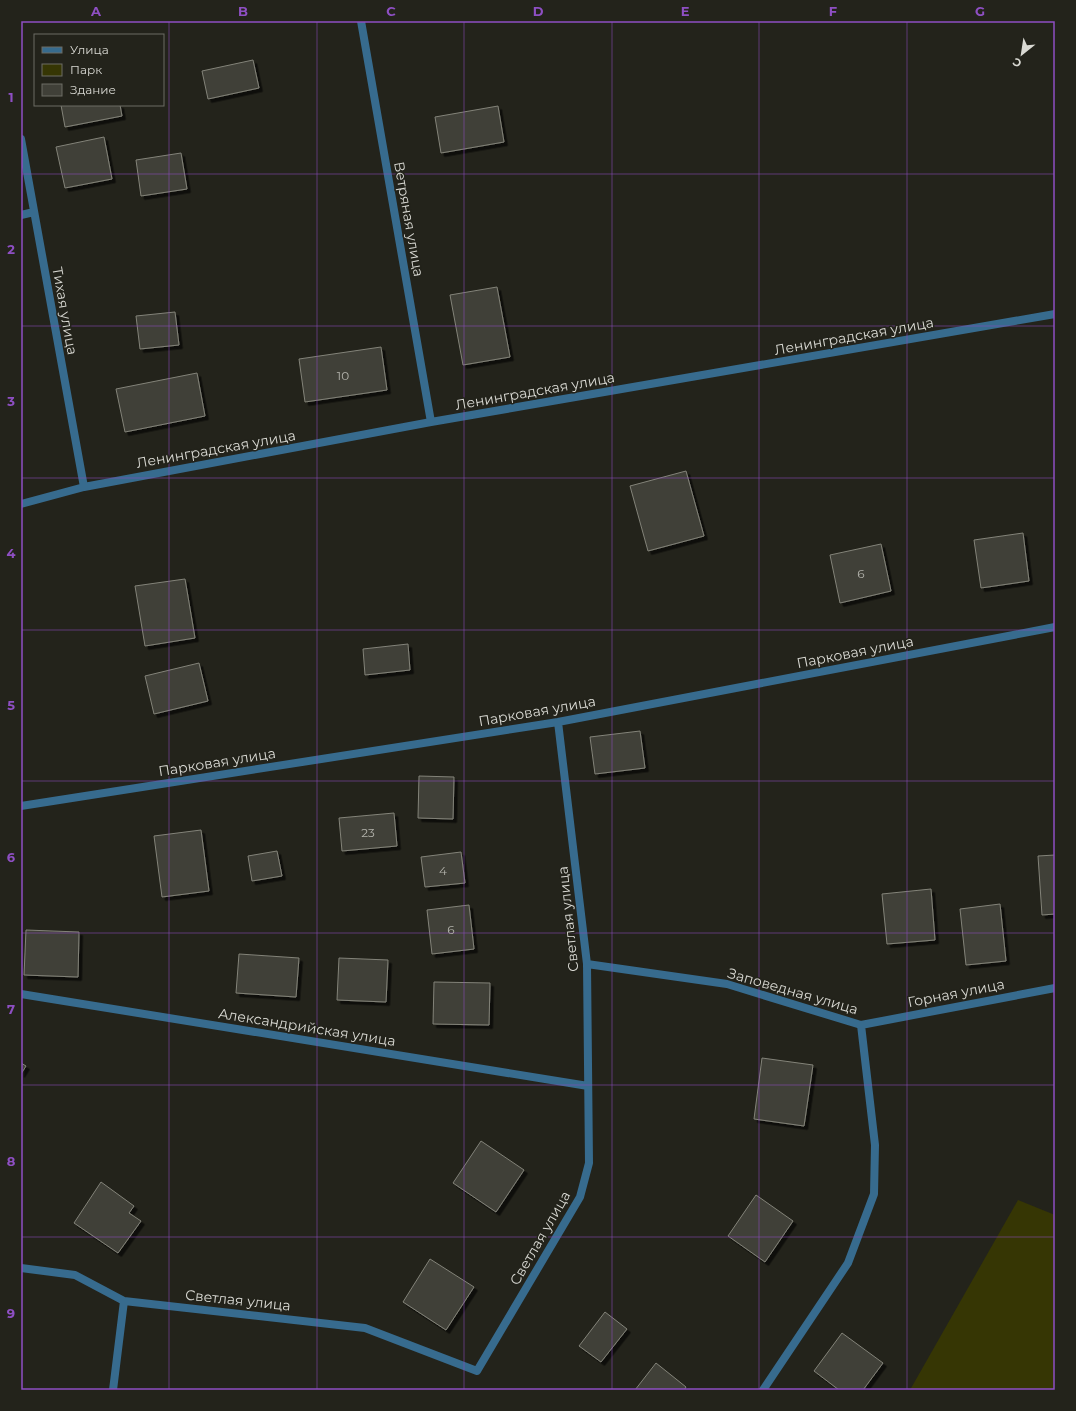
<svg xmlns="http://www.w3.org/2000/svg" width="1076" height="1411" viewBox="0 0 1076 1411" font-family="Montserrat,sans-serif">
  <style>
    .green { fill: #363604 }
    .building { fill: #404038; stroke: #838379; filter: url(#shadow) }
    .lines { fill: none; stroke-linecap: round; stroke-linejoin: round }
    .minor { stroke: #376b8e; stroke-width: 8 }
    .grid { fill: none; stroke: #8e4fc3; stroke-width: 1; stroke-opacity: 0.55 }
    .labels { text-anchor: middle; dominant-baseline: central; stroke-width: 3; stroke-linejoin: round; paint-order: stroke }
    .number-label { font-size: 12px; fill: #b3b3ac }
    .street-label { font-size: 14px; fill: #d9d9d3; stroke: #23231b }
    .neatline { fill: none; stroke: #8e4fc3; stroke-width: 1.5 }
    .grid-label { font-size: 13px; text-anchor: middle; font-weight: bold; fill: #8e4fc3 }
  </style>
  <defs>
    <filter id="shadow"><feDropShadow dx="3.5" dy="3.5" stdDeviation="0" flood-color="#0009"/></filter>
  </defs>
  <rect width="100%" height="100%" fill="#23231b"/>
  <!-- green -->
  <path class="green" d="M1018 1200 1055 1215V1390H910Z"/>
  <!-- building -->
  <path class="building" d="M253 60 259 88 208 99 202 71Z
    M61 105H120L122 116 65 127Z
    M498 106 504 142 441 153 435 117Z
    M104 137 112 179 65 188 56 147Z
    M181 153 187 189 141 196 136 160Z
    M497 287 510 357 463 365 450 295Z
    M175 312 179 345 140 349 136 316Z
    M381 347 387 390 305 402 299 359Z
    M197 373 205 416 125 432 116 389Z
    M686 471 704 536 648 551 630 486Z
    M1023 533 1029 581 981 588 974 540Z
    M881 544 891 591 840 603 830 555Z
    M185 579 195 638 145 646 135 586Z
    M408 644 410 670 365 675 363 649Z
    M199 663 208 701 154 714 145 676Z
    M640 731 645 768 595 774 590 737Z
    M419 776 454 777 453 819 418 818Z
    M394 813 397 846 342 851 339 818Z
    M201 830 209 891 162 897 154 836Z
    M277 851 282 876 252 881 248 856Z
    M461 852 465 883 425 887 421 857Z
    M1055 855V914L1042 915 1038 856Z
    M931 889 935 940 887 944 882 894Z
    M1000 904 1006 961 966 965 960 909Z
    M469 905 474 949 432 954 427 910Z
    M26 930 79 932 78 977 24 975Z
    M239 954 299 958 296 997 236 993Z
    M339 958 388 960 386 1002 337 1000Z
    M434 982 490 983 489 1025 433 1024Z
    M762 1058 813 1065 804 1126 754 1119Z
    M21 1063 26 1066 21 1074Z
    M481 1141 524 1170 496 1212 453 1183Z
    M101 1182 134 1206 129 1213 141 1221 118 1253 74 1223Z
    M756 1195 793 1221 765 1262 728 1236Z
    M430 1259 474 1287 446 1330 403 1302Z
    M605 1312 627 1329 601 1362 579 1346Z
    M842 1333 883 1363 863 1390H839L814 1371Z
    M656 1363 686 1387 684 1390H635Z"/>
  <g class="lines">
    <!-- minor -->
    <path class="minor" d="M361 21 431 422
      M21 139 84 487
      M21 215 34 212
      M21 504 84 487 431 422 1055 314
      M21 806 558 722 1055 627
      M587 964 727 984 861 1025 1055 988
      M21 994 588 1086
      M21 1268 75 1275 124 1301 113 1390
      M124 1301 365 1328 477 1371 580 1197 589 1163 587 964 558 722
      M763 1390 848 1263 874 1194 875 1145 861 1025"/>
  </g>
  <!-- grid -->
  <path class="grid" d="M169 21V1390M317 21V1390M464 21V1390M612 21V1390M759 21V1390M907 21V1390M21 174H1055M21 326H1055M21 478H1055M21 630H1055M21 781H1055M21 933H1055M21 1085H1055M21 1237H1055"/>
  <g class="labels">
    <!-- number labels -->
    <g class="number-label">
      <text x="343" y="375">10</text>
      <text x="861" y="573">6</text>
      <text x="368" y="832">23</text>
      <text x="443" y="870">4</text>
      <text x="451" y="929">6</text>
    </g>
    <!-- street labels -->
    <g class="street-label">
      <text transform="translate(409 219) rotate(80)">Ветряная улица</text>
      <text transform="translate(65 311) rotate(80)">Тихая улица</text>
      <text transform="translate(854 336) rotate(-10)">Ленинградская улица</text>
      <text transform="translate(535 391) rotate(-10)">Ленинградская улица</text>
      <text transform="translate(216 449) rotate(-10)">Ленинградская улица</text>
      <text transform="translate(855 652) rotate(-11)">Парковая улица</text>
      <text transform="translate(537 711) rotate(-10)">Парковая улица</text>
      <text transform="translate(217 762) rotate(-9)">Парковая улица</text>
      <text transform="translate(568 919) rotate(-96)">Светлая улица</text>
      <text transform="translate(793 991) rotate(16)">Заповедная улица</text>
      <text transform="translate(956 993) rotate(-11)">Горная улица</text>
      <text transform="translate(307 1027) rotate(9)">Александрийская улица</text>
      <text transform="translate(540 1238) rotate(-60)">Светлая улица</text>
      <text transform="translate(238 1300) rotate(6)">Светлая улица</text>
    </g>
  </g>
  <!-- border -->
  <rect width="1076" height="1411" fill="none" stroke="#23231b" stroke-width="44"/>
  <!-- legend -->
  <rect x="34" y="34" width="130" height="72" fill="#23231b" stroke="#6c6c65"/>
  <rect x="42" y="47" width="20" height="6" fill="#376b8e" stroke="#6c6c65"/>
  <text x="70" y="54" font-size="12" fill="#d9d9d3">Улица</text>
  <rect x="42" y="64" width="20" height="12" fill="#363604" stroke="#6c6c65"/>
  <text x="70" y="74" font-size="12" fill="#d9d9d3">Парк</text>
  <rect x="42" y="84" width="20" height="12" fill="#404038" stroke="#6c6c65"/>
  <text x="70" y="94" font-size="12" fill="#d9d9d3">Здание</text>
  <!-- north arrow -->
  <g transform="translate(1022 54) rotate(210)" stroke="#23231b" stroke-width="3" paint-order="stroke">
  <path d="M0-3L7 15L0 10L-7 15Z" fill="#d9d9d3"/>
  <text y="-6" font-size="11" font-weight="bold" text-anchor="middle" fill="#d9d9d3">С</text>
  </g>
  <rect x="22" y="22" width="1032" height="1367" class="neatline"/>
  <g class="grid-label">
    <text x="96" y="16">A</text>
    <text x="243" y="16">B</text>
    <text x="391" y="16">C</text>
    <text x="538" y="16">D</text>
    <text x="685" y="16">E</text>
    <text x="833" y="16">F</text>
    <text x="980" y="16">G</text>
    <text x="11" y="102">1</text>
    <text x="11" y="254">2</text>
    <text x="11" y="406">3</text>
    <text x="11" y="558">4</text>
    <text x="11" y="710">5</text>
    <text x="11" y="862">6</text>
    <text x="11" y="1014">7</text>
    <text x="11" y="1166">8</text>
    <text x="11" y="1318">9</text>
  </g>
</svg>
